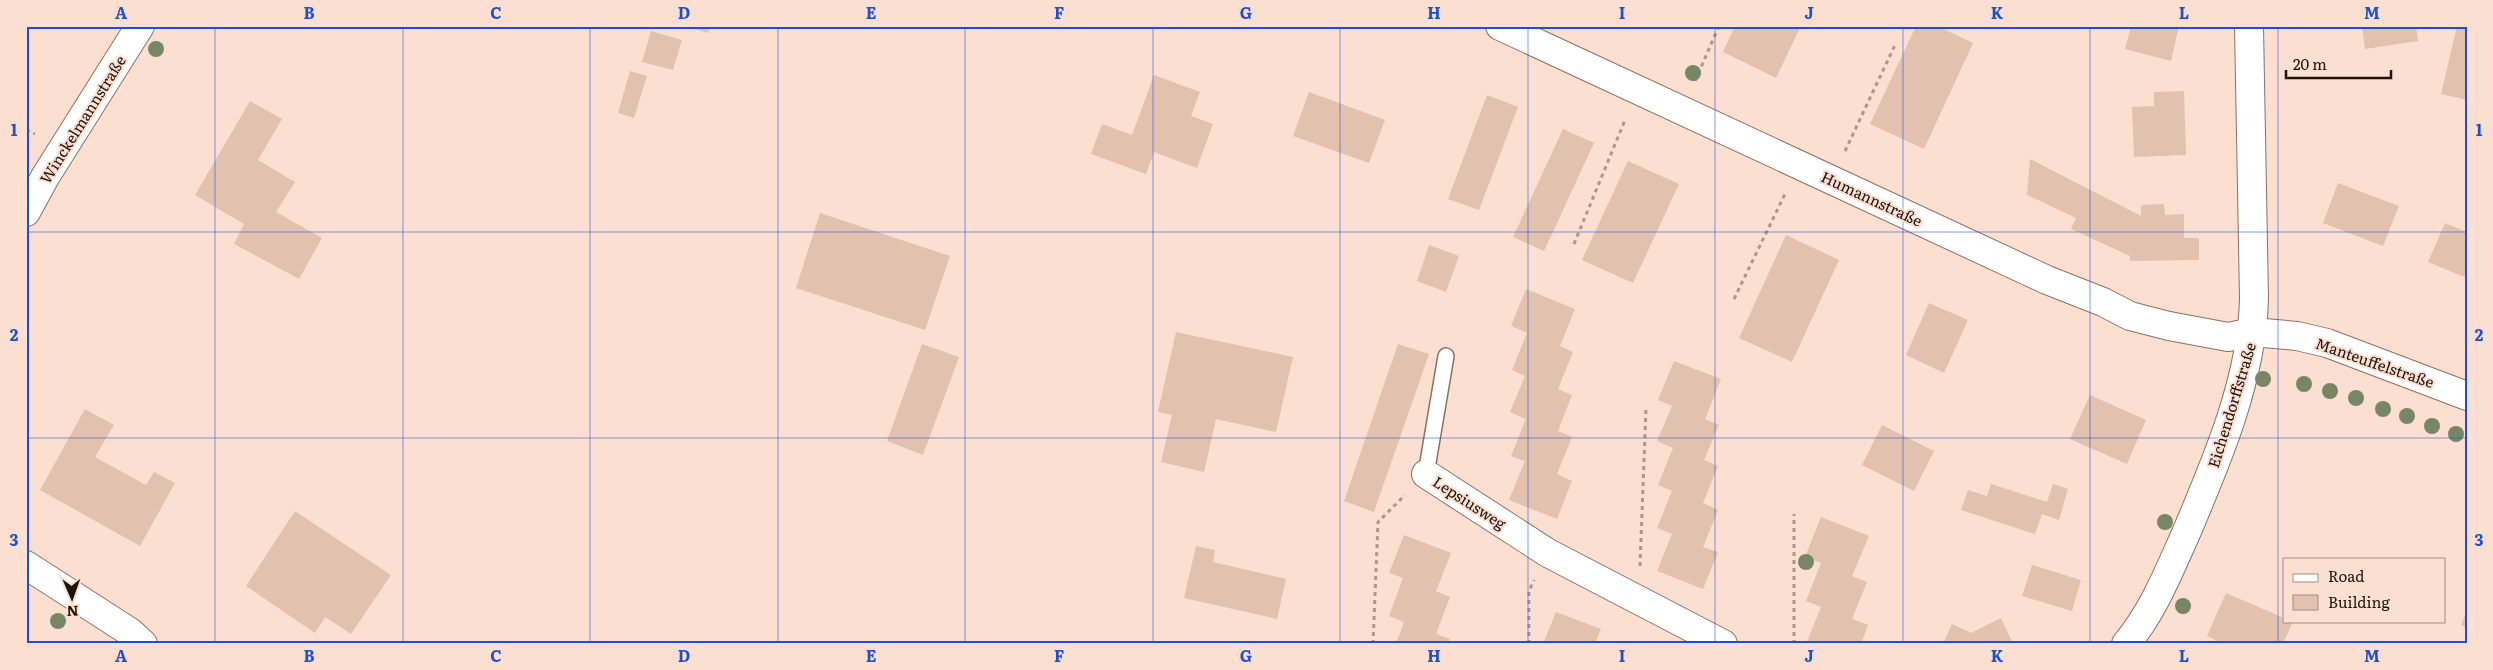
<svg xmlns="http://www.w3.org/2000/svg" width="2493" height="670" viewBox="0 0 2493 670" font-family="Literata,serif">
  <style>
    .building { fill: #e3c1af }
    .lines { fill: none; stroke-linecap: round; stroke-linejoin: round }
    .service-casing { stroke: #8f7060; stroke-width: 18 }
    .minor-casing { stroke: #8f7060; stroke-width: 30 }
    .path { stroke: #ad978b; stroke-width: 3; stroke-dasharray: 4 4; stroke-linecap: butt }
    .service { stroke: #fff; stroke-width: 15 }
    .minor { stroke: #fff; stroke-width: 28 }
    .tree { fill: #778665 }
    .grid { fill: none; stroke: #1d4ed8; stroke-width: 1; stroke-opacity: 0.55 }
    .labels { text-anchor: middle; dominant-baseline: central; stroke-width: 4; stroke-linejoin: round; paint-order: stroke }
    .street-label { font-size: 15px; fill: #1e120c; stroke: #fbdfd0 }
    .neatline { fill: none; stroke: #1d4ed8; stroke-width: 2 }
    .grid-label { font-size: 16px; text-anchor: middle; font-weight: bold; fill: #1d4ed8 }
  </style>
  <rect width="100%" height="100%" fill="#fbdfd0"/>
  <!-- building -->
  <path class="building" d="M684 26H710L708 33Z
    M1735 26H1801L1776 78 1723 52Z
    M1916 26H1937L1973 43 1924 149 1870 124Z
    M2131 26H2179L2171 61 2125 49Z
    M2362 26H2416L2418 41 2365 49Z
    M2457 26H2467V100L2441 94Z
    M651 31 682 40 673 70 642 62Z
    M630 71 647 76 634 118 618 113Z
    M1154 75 1200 92 1191 116 1213 124 1197 168 1154 152 1146 174 1091 154 1102 124 1132 135Z
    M2184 91 2186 155 2134 157 2132 107 2154 106V92Z
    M1309 92 1385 120 1369 163 1293 136Z
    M1487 95 1518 107 1479 210 1448 199Z
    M250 101 282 119 258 160 295 182 276 212 322 238 299 279 234 244 244 224 195 195Z
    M1563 129 1594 143 1544 251 1513 237Z
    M2030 159 2141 216V205L2164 204 2165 215 2184 214V238H2199V260L2130 261V256L2071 229 2076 218 2027 195Z
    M1628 161 1679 184 1633 283 1582 260Z
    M2338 183 2399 206 2383 246 2323 223Z
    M820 213 950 256 925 330 796 288Z
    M2445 223 2467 232V278L2428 262Z
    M1786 235 1839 260 1792 362 1739 338Z
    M1429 245 1459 256 1446 292 1417 281Z
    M1526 289 1575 309 1560 346 1573 352 1558 389 1572 395 1558 431 1572 437 1557 474 1572 481 1557 519 1509 500 1525 461 1511 456 1526 419 1510 412 1525 376 1512 370 1527 333 1511 326Z
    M1929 303 1968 320 1944 373 1906 355Z
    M1176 332 1293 357 1276 432 1216 419 1204 472 1161 462 1172 415 1158 412Z
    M922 344 959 357 923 455 887 441Z
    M1398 344 1429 354 1374 512 1344 501Z
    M1674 361 1721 379 1705 419 1719 425 1704 460 1718 466 1703 503 1718 510 1703 547 1718 552 1703 589 1657 571 1672 534 1657 528 1672 491 1658 485 1673 448 1657 441 1672 406 1658 400Z
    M2090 395 2146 420 2127 464 2070 439Z
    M85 409 114 425 95 457 146 485 154 472 175 483 140 546 40 490Z
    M1882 425 1934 451 1914 491 1862 465Z
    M1991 484 2047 502 2053 484 2068 489 2059 520 2042 514 2035 534 1961 510 1968 490 1987 496Z
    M295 511 391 575 351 634 325 617 315 633 246 586Z
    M1821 517 1869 536 1852 576 1867 582 1852 619 1868 625 1861 644H1806L1821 607 1806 601 1821 563 1805 557Z
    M1404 535 1451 553 1436 591 1450 597 1436 634 1450 639 1448 644H1396L1404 622 1389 616 1403 578 1389 573Z
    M1196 546 1215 550 1213 562 1286 579 1277 619 1184 598Z
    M2032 565 2081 580 2072 611 2022 596Z
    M2226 593 2284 618V621H2293L2283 644H2224L2207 636Z
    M2467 611V628L2461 625Z
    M1556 612 1601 629 1595 644H1543Z
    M2001 618 2013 644H1943L1952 624 1971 633Z"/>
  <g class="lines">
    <!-- service casing -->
    <g class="service-casing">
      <path id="service" d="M1426 474 1446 356"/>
    </g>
    <!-- minor casing -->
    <g class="minor-casing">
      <path id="minor" d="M1500 26 2047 280 2103 302 2130 316 2169 326 2228 337 2253 332 2297 336 2327 343 2467 396
        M26 212 45 177 140 26
        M1426 474 1548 553 1723 644
        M26 565 130 632 143 644
        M2126 644C2154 610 2169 571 2187 531 2218 458 2252 378 2254 299L2249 26"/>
    </g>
    <!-- path -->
    <path class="path" d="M1695 81 1719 26
      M26 130 35 134
      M1845 151 1895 45
      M1574 244 1625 120
      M1734 299 1785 194
      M1640 566 1646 408
      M1373 644 1378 522 1405 495
      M1529 644V591L1534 580
      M1794 644V514"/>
    <!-- service -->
    <use href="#service" class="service"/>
    <!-- minor -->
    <use href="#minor" class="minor"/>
  </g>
  <!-- trees -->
  <g class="tree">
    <circle cx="156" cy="49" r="8"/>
    <circle cx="1693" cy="73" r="8"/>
    <circle cx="2263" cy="379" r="8"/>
    <circle cx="2304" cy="384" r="8"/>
    <circle cx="2330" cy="391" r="8"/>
    <circle cx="2356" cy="398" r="8"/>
    <circle cx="2383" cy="409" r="8"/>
    <circle cx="2407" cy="416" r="8"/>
    <circle cx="2432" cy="426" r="8"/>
    <circle cx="2456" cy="434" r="8"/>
    <circle cx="2165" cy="522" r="8"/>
    <circle cx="1806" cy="562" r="8"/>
    <circle cx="2183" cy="606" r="8"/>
    <circle cx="58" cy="621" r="8"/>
  </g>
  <!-- grid -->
  <path class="grid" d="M215 26V644M403 26V644M590 26V644M778 26V644M965 26V644M1153 26V644M1340 26V644M1528 26V644M1715 26V644M1903 26V644M2090 26V644M2278 26V644M26 232H2467M26 438H2467"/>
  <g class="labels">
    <!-- street labels -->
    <g class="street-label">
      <text transform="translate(82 119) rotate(-58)">Winckelmannstraße</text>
      <text transform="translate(1872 198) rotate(25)">Humannstraße</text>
      <text transform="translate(2375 362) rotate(19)">Manteuffelstraße</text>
      <text transform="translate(2231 405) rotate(-73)">Eichendorffstraße</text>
      <text transform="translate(1470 502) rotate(33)">Lepsiusweg</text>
    </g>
  </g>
  <!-- border -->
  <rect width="2493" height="670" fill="none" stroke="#fbdfd0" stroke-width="55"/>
  <!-- legend -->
  <rect x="2283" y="558" width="162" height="65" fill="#fbdfd0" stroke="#a38d82"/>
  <rect x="2293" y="574" width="25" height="8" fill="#ffffff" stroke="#a38d82"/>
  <text x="2328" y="582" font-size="15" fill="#1e120c">Road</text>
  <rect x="2293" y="595" width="25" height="15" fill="#e3c1af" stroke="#a38d82"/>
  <text x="2328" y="608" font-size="15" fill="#1e120c">Building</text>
  <!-- north arrow -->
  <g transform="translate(72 598) rotate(178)" stroke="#fbdfd0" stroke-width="4" paint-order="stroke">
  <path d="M0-4L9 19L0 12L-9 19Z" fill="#1e120c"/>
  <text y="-8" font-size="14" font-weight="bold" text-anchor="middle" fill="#1e120c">N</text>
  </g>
  <!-- scale -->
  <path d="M2286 70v8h105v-8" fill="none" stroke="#1e120c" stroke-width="2.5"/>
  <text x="2293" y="70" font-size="15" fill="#1e120c" stroke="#fbdfd0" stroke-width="4" paint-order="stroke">20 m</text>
  <rect x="28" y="28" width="2438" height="614" class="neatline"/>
  <g class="grid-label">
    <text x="121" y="19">A</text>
    <text x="309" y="19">B</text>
    <text x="496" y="19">C</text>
    <text x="684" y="19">D</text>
    <text x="871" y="19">E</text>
    <text x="1059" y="19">F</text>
    <text x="1246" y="19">G</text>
    <text x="1434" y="19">H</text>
    <text x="1622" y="19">I</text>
    <text x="1809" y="19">J</text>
    <text x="1997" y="19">K</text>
    <text x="2184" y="19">L</text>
    <text x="2372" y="19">M</text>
    <text x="14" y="136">1</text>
    <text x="2479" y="136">1</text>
    <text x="14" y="341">2</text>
    <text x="2479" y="341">2</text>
    <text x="14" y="546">3</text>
    <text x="2479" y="546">3</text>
    <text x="121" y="662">A</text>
    <text x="309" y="662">B</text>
    <text x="496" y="662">C</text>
    <text x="684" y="662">D</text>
    <text x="871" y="662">E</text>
    <text x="1059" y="662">F</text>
    <text x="1246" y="662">G</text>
    <text x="1434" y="662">H</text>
    <text x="1622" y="662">I</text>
    <text x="1809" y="662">J</text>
    <text x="1997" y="662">K</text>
    <text x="2184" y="662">L</text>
    <text x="2372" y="662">M</text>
  </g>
</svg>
